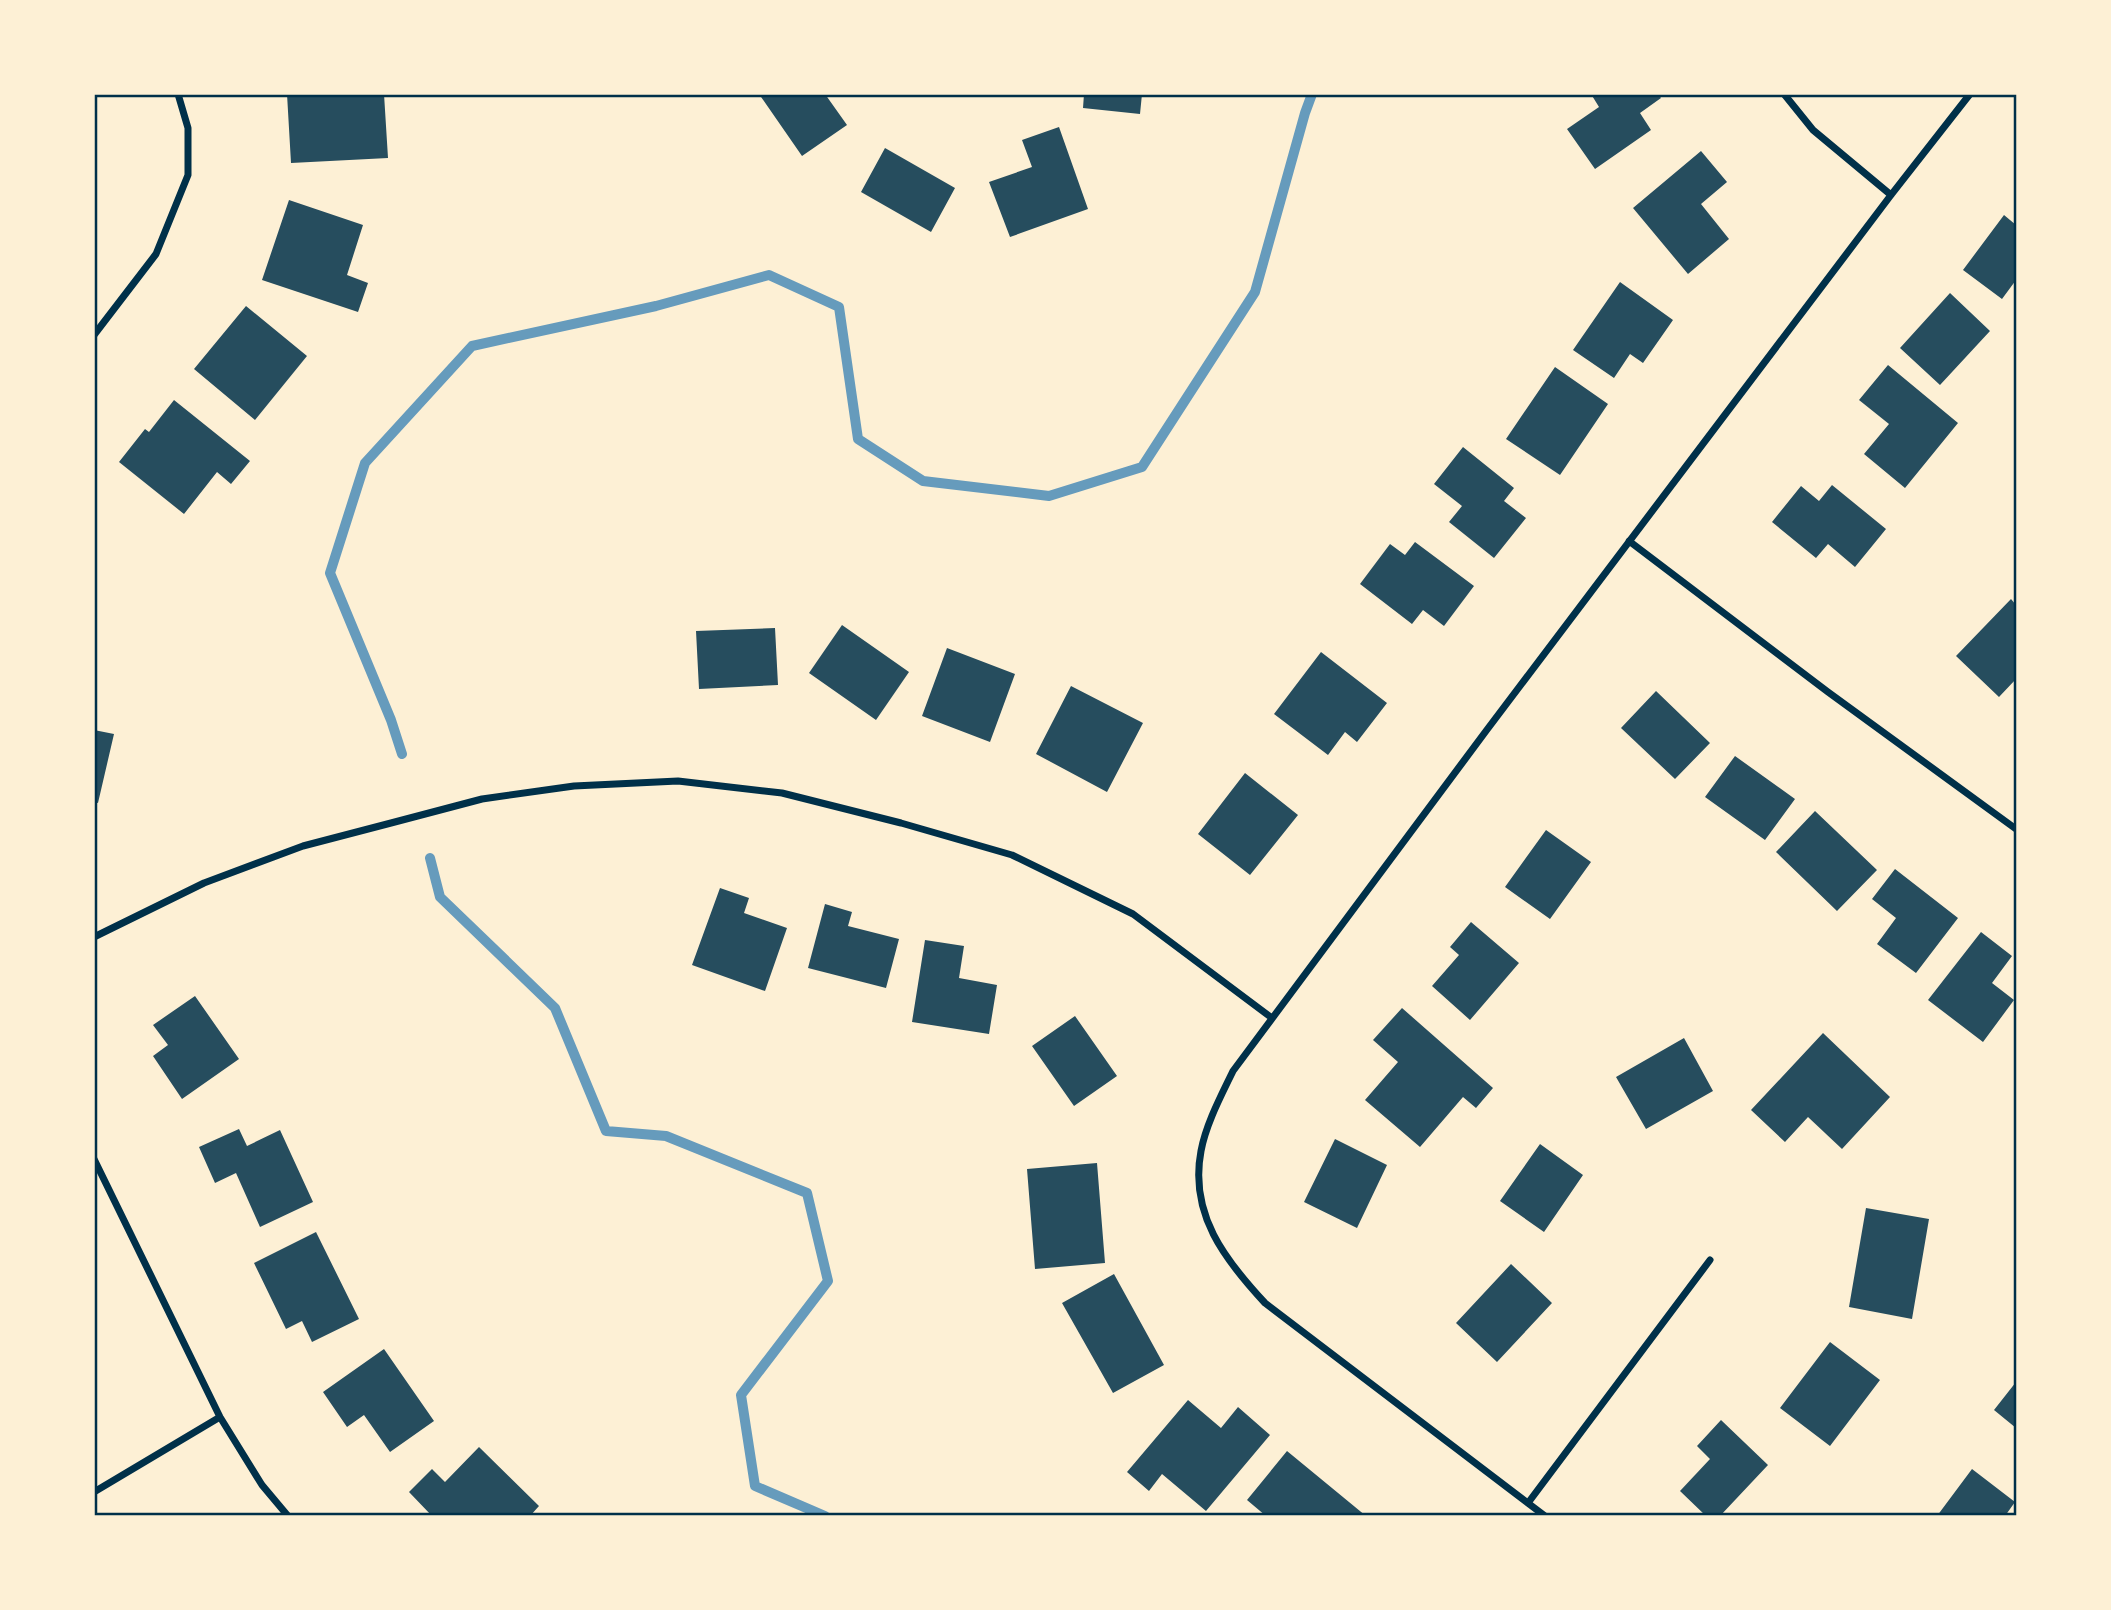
<svg xmlns="http://www.w3.org/2000/svg" width="2111" height="1610" viewBox="0 0 2111 1610" font-family="'Noto Sans',sans-serif">
  <style>
    .lines { fill: none; stroke-linecap: round; stroke-linejoin: round }
    .stream { stroke: #669bbc; stroke-width: 10 }
    .building { fill: #264d5e }
    .minor { stroke: #003049; stroke-width: 7 }
    .neatline { fill: none; stroke: #003049; stroke-width: 2.5 }
  </style>
  <rect width="100%" height="100%" fill="#fdf0d5"/>
  <g class="lines">
    <!-- stream -->
    <path class="stream" d="M402 754 391 720 330 573 365 463 472 346 656 306 769 275 839 307 858 439 923 481 1049 496 1142 467 1255 292 1305 113 1312 94
      M430 858 440 897 555 1008 606 1131 666 1136 807 1193 828 1281 741 1395 755 1486 825 1516"/>
  </g>
  <!-- building -->
  <path class="building" d="M287 94H384L388 158 291 163Z
    M759 94H825L847 125 802 156Z
    M1084 94H1142L1140 114 1083 108Z
    M1591 94H1658L1661 98 1640 113 1651 130 1595 169 1567 129 1599 107Z
    M1059 127 1088 209 1010 237 989 182 1032 167 1022 140Z
    M885 148 955 188 931 232 861 192Z
    M1701 151 1727 182 1701 204 1729 239 1688 274 1633 208Z
    M289 200 363 225 347 275 368 283 358 312 262 280Z
    M2004 215 2016 225V280L2002 299 1963 270Z
    M1620 282 1673 320 1643 363 1630 354 1614 378 1573 350Z
    M1950 293 1990 331 1940 385 1900 348Z
    M246 306 307 356 255 420 194 369Z
    M1888 365 1958 423 1905 488 1864 454 1889 424 1859 400Z
    M1555 367 1608 404 1560 475 1506 439Z
    M174 400 250 461 231 484 217 472 184 514 119 462 145 429 149 432Z
    M1463 447 1514 488 1504 501 1526 518 1494 558 1449 522 1462 506 1434 484Z
    M1832 485 1886 529 1855 567 1828 544 1816 558 1772 522 1801 486 1819 501Z
    M1415 542 1474 586 1444 626 1423 610 1412 624 1360 584 1390 544 1405 555Z
    M2011 599 2016 605V679L1999 697 1956 656Z
    M842 625 909 672 876 720 809 673Z
    M775 628 778 685 699 689 696 631Z
    M947 648 1015 674 990 742 922 716Z
    M1321 652 1387 703 1357 742 1345 732 1328 755 1274 714Z
    M1071 686 1143 723 1107 792 1036 754Z
    M1656 691 1710 743 1675 779 1621 728Z
    M94 730 114 734 98 803 94 802Z
    M1735 756 1795 799 1765 840 1705 797Z
    M1245 773 1298 815 1250 875 1198 834Z
    M1815 811 1877 870 1837 911 1776 852Z
    M1546 830 1591 862 1550 919 1505 887Z
    M1895 869 1958 918 1916 973 1877 944 1896 918 1872 899Z
    M720 888 749 898 744 913 787 928 765 991 692 965Z
    M825 904 852 912 848 926 899 939 886 988 808 968Z
    M1471 922 1519 963 1470 1020 1432 986 1459 955 1450 947Z
    M1981 932 2012 956 1992 983 2014 1000 1983 1042 1928 1000Z
    M925 940 964 946 959 978 997 985 989 1034 912 1022Z
    M195 996 239 1059 182 1099 153 1056 168 1045 153 1025Z
    M1402 1008 1493 1088 1476 1108 1463 1097 1420 1147 1365 1100 1398 1062 1373 1040Z
    M1075 1016 1117 1076 1074 1106 1032 1046Z
    M1823 1033 1890 1097 1842 1149 1808 1117 1785 1142 1751 1110Z
    M1684 1038 1713 1091 1646 1129 1616 1077Z
    M239 1129 247 1146 280 1130 313 1202 260 1227 236 1173 215 1183 199 1147Z
    M1335 1139 1387 1165 1357 1228 1304 1202Z
    M1540 1144 1583 1175 1544 1232 1500 1201Z
    M1097 1163 1105 1263 1035 1269 1027 1169Z
    M1866 1208 1929 1219 1912 1319 1849 1307Z
    M316 1232 359 1319 312 1342 302 1321 286 1329 254 1263Z
    M1511 1264 1552 1303 1497 1362 1456 1323Z
    M1114 1274 1164 1365 1113 1393 1062 1303Z
    M1830 1342 1880 1380 1830 1446 1780 1408Z
    M384 1349 434 1421 390 1452 364 1415 347 1427 323 1392Z
    M2016 1382V1428L1994 1410Z
    M1188 1400 1221 1428 1238 1407 1270 1435 1206 1511 1162 1474 1149 1491 1127 1472Z
    M1721 1420 1768 1465 1720 1516H1706L1680 1491 1710 1459 1697 1446Z
    M479 1447 539 1506 530 1516H432L409 1492 432 1469 445 1482Z
    M1287 1451 1366 1516H1266L1247 1500Z
    M1972 1469 2015 1502 2005 1516H1937Z"/>
  <g class="lines">
    <!-- minor -->
    <path class="minor" d="M1784 94 1813 130 1891 195
      M94 335 156 254 188 175V128L178 94
      M1629 541 1828 692 2016 829
      M94 937 204 883 303 846 391 823 482 799 574 786 678 781 782 793 901 823 1012 855 1133 914 1272 1018
      M94 1159 220 1417 262 1485 288 1516
      M94 1492 220 1417
      M1528 1503 1710 1260
      M1545 1516 1265 1303C1225 1260 1189 1214 1201 1151 1206 1124 1221 1096 1233 1071L1486 731 1891 195 1970 94"/>
  </g>
  <!-- border -->
  <rect width="2111" height="1610" fill="none" stroke="#fdf0d5" stroke-width="192"/>
  <rect x="96" y="96" width="1919" height="1418" class="neatline"/>
</svg>
